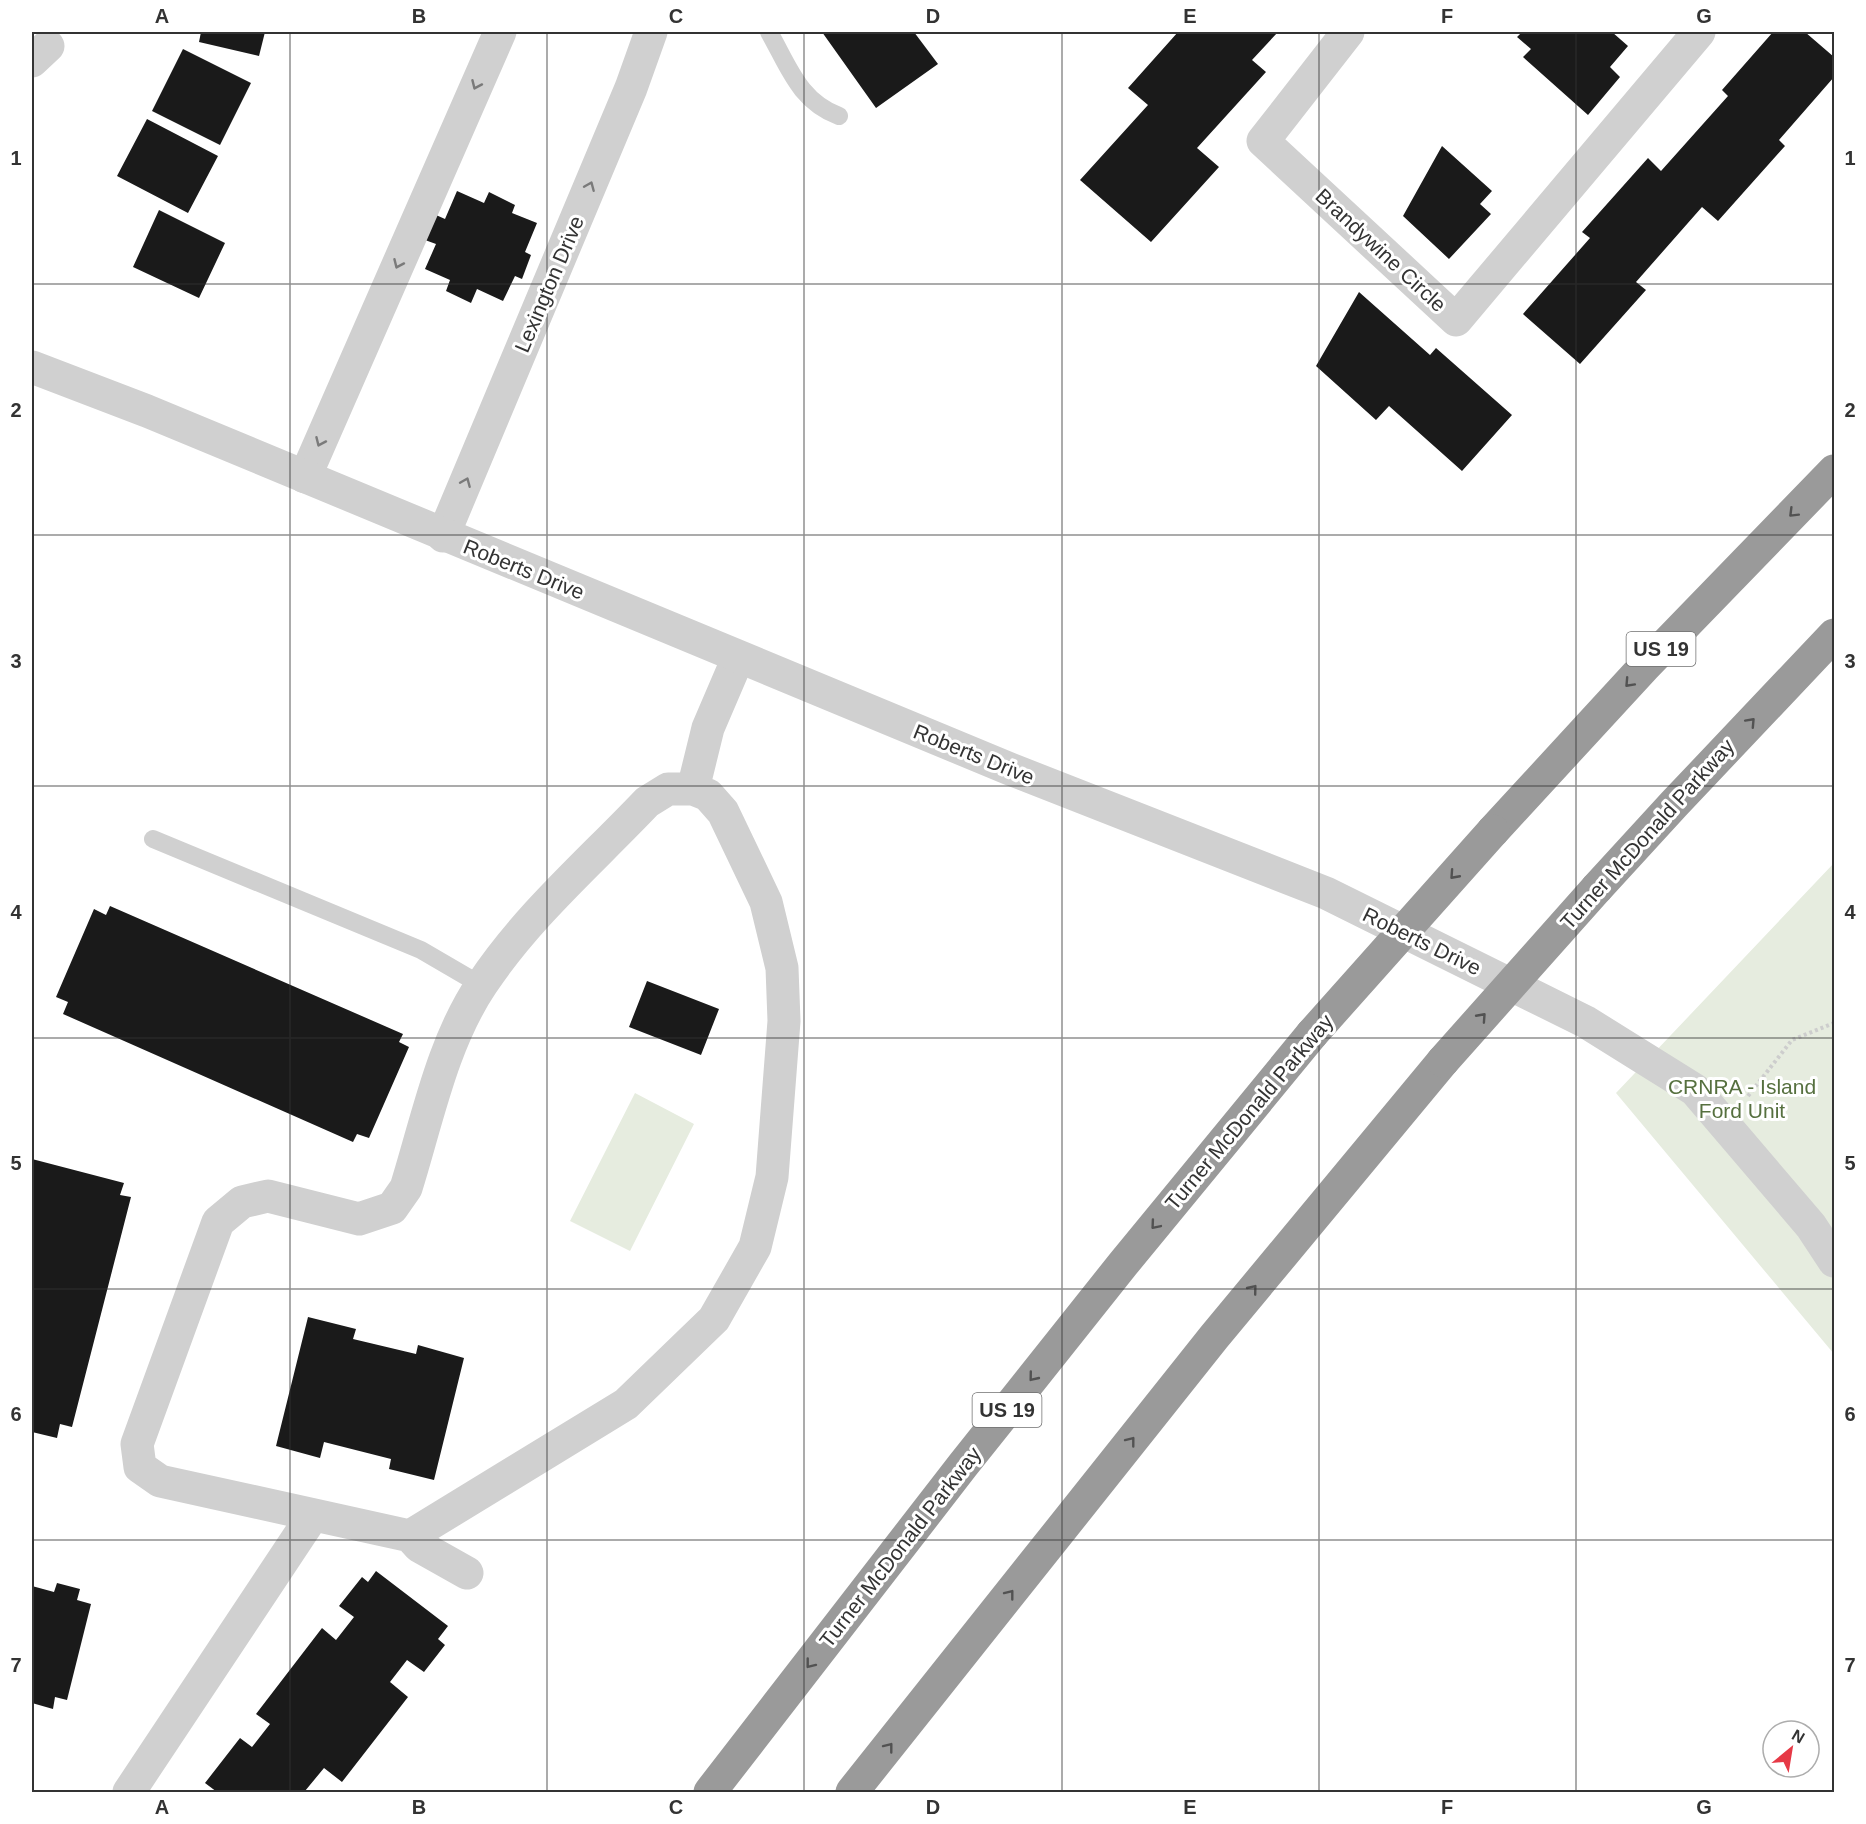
<svg xmlns="http://www.w3.org/2000/svg" width="1866" height="1824" viewBox="0 0 1866 1824" font-family="Arial,sans-serif">
  <style>
    .green { fill: #e6ecdf }
    .building { fill: #1a1a1a }
    .lines { fill: none; stroke-linecap: round; stroke-linejoin: round }
    .path { stroke: #cdcdcd; stroke-width: 4; stroke-dasharray: 3 3; stroke-linecap: butt }
    .service { stroke: #d0d0d0; stroke-width: 18 }
    .minor { stroke: #d0d0d0; stroke-width: 33 }
    .tertiary { stroke: #d0d0d0; stroke-width: 33 }
    .motorway { stroke: #9a9a9a; stroke-width: 33 }
    .motorway-bridge { stroke: #9a9a9a; stroke-width: 33 }
    .oneway { stroke: #7a7a7a }
    .oneway2 { stroke: #525252 }
    .grid { fill: none; stroke: #333; stroke-width: 1.5; stroke-opacity: 0.55 }
    .labels { text-anchor: middle; dominant-baseline: central; stroke-width: 6; stroke-linejoin: round; paint-order: stroke }
    .shield { fill: #fff; stroke: #707070; stroke-width: 1.5 }
    .shield-label { font-size: 20px; font-weight: bold; fill: #333 }
    .street-label { font-size: 21px; fill: #333; stroke: #fff }
    .park-label { font-size: 21px; fill: #56703f; stroke: #fff }
    .neatline { fill: none; stroke: #333; stroke-width: 2 }
    .grid-label { font-size: 20px; text-anchor: middle; font-weight: bold; fill: #333 }
  </style>
  <rect width="100%" height="100%" fill="#fff"/>
  <!-- green -->
  <path class="green" d="M1834 863V1354L1616 1093Z
    M635 1093 694 1124 630 1251 570 1221Z"/>
  <!-- building -->
  <path class="building" d="M201 32H265L259 56 199 42Z
    M822 32H914L938 64 876 108Z
    M1178 32H1278L1252 60 1266 72 1197 148 1219 167 1151 242 1080 180 1148 105 1128 88Z
    M1522 32H1612L1628 46 1610 67 1620 77 1588 115 1523 57 1531 49 1517 37Z
    M1773 32H1805L1834 57V77L1779 140 1785 146 1718 221 1702 207 1636 282 1646 290 1580 364 1523 314 1590 238 1582 232 1648 158 1661 171 1728 96 1722 90Z
    M183 49 251 83 220 145 152 111Z
    M147 119 218 156 188 213 117 176Z
    M1442 146 1492 191 1480 204 1491 214 1449 259 1403 216Z
    M457 191 484 203 489 192 515 205 512 213 537 223 525 252 531 255 522 279 515 276 503 301 477 289 471 303 446 291 450 280 425 269 436 244 425 240 436 215 445 219Z
    M159 210 225 243 199 298 133 267Z
    M1359 292 1430 355 1436 348 1512 415 1462 471 1389 406 1376 420 1316 366Z
    M110 906 403 1034 399 1042 409 1047 369 1138 357 1134 353 1142 63 1014 68 1002 56 997 94 909 106 915Z
    M647 981 719 1009 701 1055 629 1027Z
    M32 1159 124 1183 120 1195 131 1197 72 1427 60 1424 57 1438 32 1432Z
    M308 1317 356 1329 353 1339 416 1354 418 1345 464 1358 434 1480 389 1469 391 1459 324 1442 320 1458 276 1446Z
    M376 1571 448 1626 438 1639 445 1645 424 1672 407 1660 390 1682 408 1697 342 1782 324 1768 305 1791 307 1792H217L205 1783 240 1738 252 1747 270 1724 256 1714 322 1628 336 1640 354 1617 339 1606 362 1577 368 1582Z
    M57 1583 80 1589 77 1600 91 1604 67 1700 55 1697 53 1709 32 1703V1586L54 1592Z"/>
  <g class="lines">
    <!-- path -->
    <path class="path" d="M1748 1096 1792 1040 1834 1023"/>
    <!-- service -->
    <path class="service" d="M769 32C789 67 799 101 839 116
      M153 839 421 950 481 985"/>
    <!-- minor -->
    <path class="minor" d="M1348 32 1263 141 1456 320 1699 32
      M32 61 48 46
      M305 477 500 32
      M443 536 631 88 651 32
      M693 789 708 728 738 658
      M410 1536 626 1404 714 1319 755 1247 772 1177 784 1021 782 968 766 902 723 812 708 795 693 789H668L647 802C591 861 527 916 482 984 442 1043 427 1121 406 1188L392 1208 359 1219 268 1196 242 1202 218 1222 137 1444 140 1467 160 1481 410 1536 419 1546 467 1573
      M129 1792 313 1515"/>
    <!-- tertiary -->
    <path class="tertiary" d="M32 367 147 411 1010 769 1326 893 1586 1022 1695 1090 1811 1226 1834 1261"/>
    <!-- motorway -->
    <path class="motorway" d="M1493 831 1644 667 1834 471
      M1597 888 1674 804 1834 635
      M710 1792 963 1465 1123 1264 1312 1034
      M852 1792 1214 1337 1443 1061"/>
    <!-- motorway-bridge -->
    <path class="motorway-bridge" d="M1312 1034 1493 831
      M1443 1061 1597 888"/>
  </g>
  <!-- one-way arrows -->
  <defs><path id="oneway-chevron" d="M-2-3.5L2.5 0L-2 3.5" fill="none" stroke-width="1.6" stroke-linecap="round" stroke-linejoin="round" transform="scale(1.5)"/></defs>
  <g class="oneway">
    <use href="#oneway-chevron" transform="translate(476 85) rotate(114)"/>
    <use href="#oneway-chevron" transform="translate(590 186) rotate(-67)"/>
    <use href="#oneway-chevron" transform="translate(398 264) rotate(114)"/>
    <use href="#oneway-chevron" transform="translate(320 442) rotate(114)"/>
    <use href="#oneway-chevron" transform="translate(466 482) rotate(-67)"/>
  </g>
  <g class="oneway2">
    <use href="#oneway-chevron" transform="translate(1793 513) rotate(135)"/>
    <use href="#oneway-chevron" transform="translate(1629 683) rotate(133)"/>
    <use href="#oneway-chevron" transform="translate(1751 722) rotate(-47)"/>
    <use href="#oneway-chevron" transform="translate(1454 875) rotate(132)"/>
    <use href="#oneway-chevron" transform="translate(1482 1017) rotate(-48)"/>
    <use href="#oneway-chevron" transform="translate(1155 1225) rotate(130)"/>
    <use href="#oneway-chevron" transform="translate(1253 1289) rotate(-51)"/>
    <use href="#oneway-chevron" transform="translate(1033 1377) rotate(129)"/>
    <use href="#oneway-chevron" transform="translate(1131 1441) rotate(-52)"/>
    <use href="#oneway-chevron" transform="translate(1010 1594) rotate(-52)"/>
    <use href="#oneway-chevron" transform="translate(810 1664) rotate(128)"/>
    <use href="#oneway-chevron" transform="translate(889 1747) rotate(-52)"/>
  </g>
  <!-- grid -->
  <path class="grid" d="M290 32V1792M547 32V1792M804 32V1792M1062 32V1792M1319 32V1792M1576 32V1792M32 284H1834M32 535H1834M32 786H1834M32 1038H1834M32 1289H1834M32 1540H1834"/>
  <g class="labels">
    <!-- shield labels -->
    <g class="shield">
      <rect x="1626.5" y="632" width="69" height="34" rx="4.5"/>
      <rect x="972.5" y="1393" width="69" height="34" rx="4.5"/>
    </g>
    <g class="shield-label">
      <text x="1661" y="649">US 19</text>
      <text x="1007" y="1410">US 19</text>
    </g>
    <!-- street labels -->
    <g class="street-label">
      <text transform="translate(1381 250) rotate(43)">Brandywine Circle</text>
      <text transform="translate(549 284) rotate(-67)">Lexington Drive</text>
      <text transform="translate(524 569) rotate(22)">Roberts Drive</text>
      <text transform="translate(974 754) rotate(22)">Roberts Drive</text>
      <text transform="translate(1647 834) rotate(-48)">Turner McDonald Parkway</text>
      <text transform="translate(1422 941) rotate(26)">Roberts Drive</text>
      <text transform="translate(1249 1112) rotate(-50)">Turner McDonald Parkway</text>
      <text transform="translate(900 1547) rotate(-52)">Turner McDonald Parkway</text>
    </g>
    <!-- park labels -->
    <g class="park-label">
      <text x="1742" y="1086">CRNRA - Island<tspan x="1742" dy="24">Ford Unit</tspan></text>
    </g>
  </g>
  <!-- border -->
  <rect width="1866" height="1824" fill="none" stroke="#ffffff" stroke-width="66"/>
  <!-- north arrow -->
  <g transform="translate(1791 1749) rotate(30)"><circle r="28" fill="#ffffff" stroke="#adadad" stroke-width="1.5"/>
  <path d="M0-4.5L10 22L0 15L-10 22Z" fill="#e63946"/>
  <text y="-9" font-size="16" font-weight="bold" text-anchor="middle" fill="#333333">N</text>
  </g>
  <rect x="33" y="33" width="1800" height="1758" class="neatline"/>
  <g class="grid-label">
    <text x="162" y="23">A</text>
    <text x="419" y="23">B</text>
    <text x="676" y="23">C</text>
    <text x="933" y="23">D</text>
    <text x="1190" y="23">E</text>
    <text x="1447" y="23">F</text>
    <text x="1704" y="23">G</text>
    <text x="16" y="165">1</text>
    <text x="1850" y="165">1</text>
    <text x="16" y="417">2</text>
    <text x="1850" y="417">2</text>
    <text x="16" y="668">3</text>
    <text x="1850" y="668">3</text>
    <text x="16" y="919">4</text>
    <text x="1850" y="919">4</text>
    <text x="16" y="1170">5</text>
    <text x="1850" y="1170">5</text>
    <text x="16" y="1421">6</text>
    <text x="1850" y="1421">6</text>
    <text x="16" y="1672">7</text>
    <text x="1850" y="1672">7</text>
    <text x="162" y="1814">A</text>
    <text x="419" y="1814">B</text>
    <text x="676" y="1814">C</text>
    <text x="933" y="1814">D</text>
    <text x="1190" y="1814">E</text>
    <text x="1447" y="1814">F</text>
    <text x="1704" y="1814">G</text>
  </g>
</svg>
